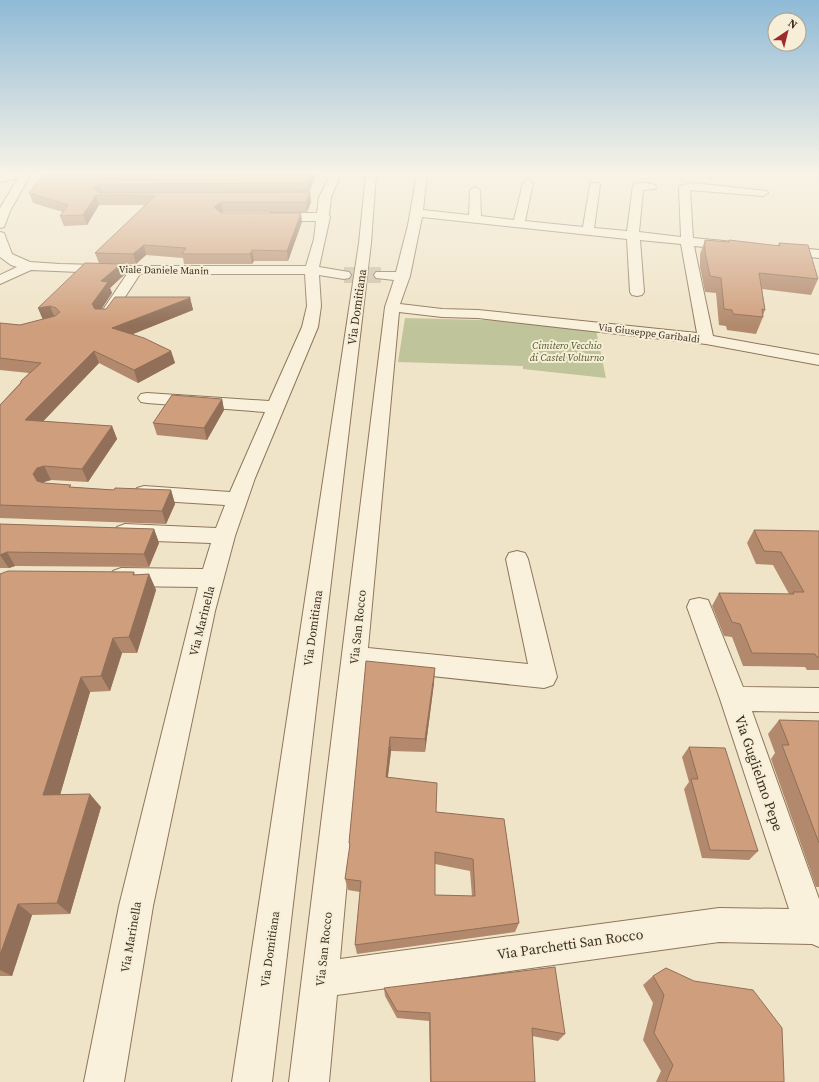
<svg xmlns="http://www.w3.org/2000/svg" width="819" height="1082" viewBox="0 0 819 1082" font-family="'Source Serif 4',serif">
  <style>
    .cemetery { fill: #bfc49a }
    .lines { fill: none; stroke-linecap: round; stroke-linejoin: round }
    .minor-tunnel { stroke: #ccc0a6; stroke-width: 16; stroke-dasharray: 16 8; stroke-linecap: butt }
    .minor-casing { stroke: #8d765c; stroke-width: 2 }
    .minor { fill: #faf1dc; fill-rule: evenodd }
    .wall { fill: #b2896c; fill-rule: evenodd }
    .shaded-wall { fill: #916f58 }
    .building { fill: #cf9f7d; stroke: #916f58; fill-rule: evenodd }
    .labels { text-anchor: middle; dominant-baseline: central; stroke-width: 4; stroke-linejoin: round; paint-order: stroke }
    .far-street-label { font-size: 10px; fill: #3d2e20; stroke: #f7eed8 }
    .far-park-label { font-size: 10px; font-style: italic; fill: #4d5a26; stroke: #f7eed8 }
    .street-label { font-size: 12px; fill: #3d2e20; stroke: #f7eed8 }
    .near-street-label { font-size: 14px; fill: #3d2e20; stroke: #f7eed8 }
  </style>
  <rect width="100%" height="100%" fill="#f0e4c8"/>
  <!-- cemetery -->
  <path class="cemetery" d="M405 318 518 321 520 323 596 330 606 378 523 369V366L398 362Z"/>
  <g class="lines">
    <!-- minor-tunnel -->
    <path class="minor-tunnel" d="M344 275H381"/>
    <!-- minor casing -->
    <g class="minor-casing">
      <path id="minor" d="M7 174H31L10 211 4 227 0 228V208L18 178 0 182V176Z
        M331 174H341L331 197 329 215 330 217 319 267 349 272 351 275 349 278 344 279 319 275 321 306 318 327 255 478 235 536 215 611 153 906 124 1082H84L119 906 198 587 121 586 113 583 109 577 113 571 121 568 203 569 211 543 125 540 117 537 114 532 117 527 125 524 216 528 225 505 144 500 137 498 134 493 137 488 144 486 230 492 265 412 147 403 141 402 138 398 141 394 147 393 269 401 302 327 307 306 305 274H140L110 320 105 321 100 320 98 317 127 274 31 270 0 284V275L17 267 11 265 0 257V232L4 233 12 254 30 262 60 264 136 266H306L314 239 316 221H271L267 219 265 217 267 215 271 213H317L319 197Z
        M366 174H376L371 243 272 1082H232L359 243Z
        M417 174H427L423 210 469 215 470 190 475 187 480 190 481 216 514 220 523 183 528 180 533 183 525 221 583 227 590 185 591 183H599L600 185 594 228 627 231 633 186C637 181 648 183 655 185L656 187 655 189 643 190 639 232 681 237 679 188 680 186 693 183 767 191 768 193 763 196 690 190 693 238 734 242 738 243 740 246 738 249 734 250 694 246 713 336 819 355V365L706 344 478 318 442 317 399 312 368 648 528 664 506 559 509 553 517 551 525 553 528 559 557 677 553 685 544 688 366 669 340 959 719 908 789 909 720 699 687 607 690 600 699 598 708 600 711 607 743 687 819 688V712L752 711 819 899V947L812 944 719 942 337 995 329 1082H289L385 307 394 280 376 278 374 275 376 272H396L408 225ZM422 217 627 239 630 292 632 295 637 296 642 295 644 292 640 240 681 244 697 333 478 310 442 309 400 304 410 276Z
        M780 246 819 250V258L775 253 774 250 775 247Z"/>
    </g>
    <!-- minor -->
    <use href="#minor" class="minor"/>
  </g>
  <!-- wall -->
  <path class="wall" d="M44 174H316L309 192 311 202 307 212H223L221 213 302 222 288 261H254L252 264H184L183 258 146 255 136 264H121L124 275 110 288 112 293 101 309H106L190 297 193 310 132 334 171 351 175 363 138 383 99 363 43 421 112 426 117 439 88 482 51 480 44 482 43 483 72 487 114 490H171L175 504 166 524 0 518V405L29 373 0 370V323L20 325 43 319 38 308 99 263 95 253 145 205H99L87 225 64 226 60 216 63 212 33 203 29 193Z
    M705 240 728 242 729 240 778 246 779 243 818 279 811 295 762 289 765 310 763 315V317L756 334 727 330 726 326 719 325 716 293 705 292 700 267V254Z
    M222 399 224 410 207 440 157 435 153 423Z
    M0 524 154 529 159 543 149 567 15 566 9 568H0Z
    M754 530 819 531V670H807L805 667 743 666 732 637 724 636 712 606 719 593 789 594 773 565 756 564 747 543Z
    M134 572 135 575 149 574 156 590 137 653H122L110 691 90 692 60 795 101 807 70 914 32 915 12 976H0V574Z
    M366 661 434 683 425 752 391 751 388 777 436 812 504 819 519 923 515 932 357 954 355 945 360 892 348 890 345 879 350 849 349 843ZM435 864 470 871 472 896 435 895Z
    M779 720 819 721V887H816L771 759 775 753 768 734Z
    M689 747 758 851 749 860 702 858 684 789 689 782 682 757Z
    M653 976 784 1082H656L661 1071 643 1040 653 1003 643 985Z
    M384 988 565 1034 558 1041 532 1036 535 1082H430L429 1021 397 1018 385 996Z"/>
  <!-- shaded-wall -->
  <path class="shaded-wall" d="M311 174H316L309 193 308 183Z
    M100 184 103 194 96 195 99 205 87 225 83 215 93 188Z
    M310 192 311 202 307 212 306 202Z
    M221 202 223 212 216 217 214 207Z
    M301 213 302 222 288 261 287 251Z
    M144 245 146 255 136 264 133 254Z
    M252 250 254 261 252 264 250 254Z
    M121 264 124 275 110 288 112 293 97 316 92 304 101 281Z
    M190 298 193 310 116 341 112 328Z
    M50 306 55 318 43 320 38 308Z
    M94 351 99 363 32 433 25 420Z
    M171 351 175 363 138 383 134 370Z
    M222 399 224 410 207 440 204 428Z
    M112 426 117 439 88 482 82 469Z
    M44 466 51 480 44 482 40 487 33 474 37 468Z
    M171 490 175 504 166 524 162 511Z
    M154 529 159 543 149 567 144 554Z
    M7 552 15 566 9 568 0 555Z
    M149 574 156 590 137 653 129 637Z
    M113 638 122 653 110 691 101 676Z
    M435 668 434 683 425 752V739Z
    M81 677 90 692 56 809 43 795Z
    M390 737 391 751 386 790V777Z
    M90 794 101 807 70 914 57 903Z
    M18 904 32 915 12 976 0 970V955Z"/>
  <!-- building -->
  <path class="building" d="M44 174H311L308 183 100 184 93 188 100 193 310 192 306 202H221L214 207 221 213H301L287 251 252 250 250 254H182L186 248 144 245 133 254 95 253 155 196 96 195 83 215 60 216 68 205 29 193Z
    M705 240 729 242V240L780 246 779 243 808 245 818 279 759 273 765 310 762 309 763 317 733 314 732 310 724 309 721 278 710 276 705 252Z
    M85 263 121 264 101 281 108 282 92 304 95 309H106L115 297H190V298L112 328 144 338 171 351 134 370 94 351 25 420 112 426 82 469 44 466 37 468 33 474 37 481 44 483 71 485 69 487 114 490 115 488 171 490 162 511 0 505V405L21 383V381L41 363 0 358V323L20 325 55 316 60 312 56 308 50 306 38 308Z
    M172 395 222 399 204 428 153 423Z
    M0 524 154 529 144 554 7 552 0 555Z
    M754 530 819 531V657H817L815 654 752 653 740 624 732 622 719 593 794 594 793 592H804L781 552 764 551Z
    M8 571 134 572 133 575 149 574 129 637 113 638 101 676 81 677 43 795 90 794 57 903 18 904 0 955V574Z
    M366 661 435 668 425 739 390 737 386 777 437 783 436 812 504 819 519 923 355 945 361 881 345 879 350 844 349 843ZM435 852 473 859 475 896 435 895Z
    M779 720 819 721V843L782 745H789Z
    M689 747 725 748 758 851 710 850 691 779H698Z
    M555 967 565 1034 532 1028 535 1082H431L430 1013 397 1011 384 988Z
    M666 968 694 981 753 990 782 1028 784 1079V1082H666L673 1065 654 1033 664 995 653 976Z"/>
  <!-- sky -->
  <linearGradient id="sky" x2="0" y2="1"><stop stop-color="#8fbad6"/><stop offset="0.53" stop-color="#f8f3e6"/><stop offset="1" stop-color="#f8f3e6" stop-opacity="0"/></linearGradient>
  <rect width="819" height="326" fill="url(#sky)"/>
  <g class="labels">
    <!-- far-street labels -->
    <g class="far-street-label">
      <text transform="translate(164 270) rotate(1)">Viale Daniele Manin</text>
      <text transform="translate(649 333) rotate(7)">Via Giuseppe Garibaldi</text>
    </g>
    <!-- far-park labels -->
    <g class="far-park-label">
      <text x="567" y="345">Cimitero Vecchio<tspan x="567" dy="12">di Castel Volturno</tspan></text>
    </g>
    <!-- street labels -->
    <g class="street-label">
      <text transform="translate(357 307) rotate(-82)">Via Domitiana</text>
      <text transform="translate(202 621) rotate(-76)">Via Marinella</text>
      <text transform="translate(358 627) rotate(-84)">Via San Rocco</text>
      <text transform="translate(313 628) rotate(-82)">Via Domitiana</text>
      <text transform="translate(131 937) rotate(-80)">Via Marinella</text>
      <text transform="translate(270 949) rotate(-82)">Via Domitiana</text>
      <text transform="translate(324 949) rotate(-84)">Via San Rocco</text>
    </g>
    <!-- near-street labels -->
    <g class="near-street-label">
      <text transform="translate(759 773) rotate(71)">Via Guglielmo Pepe</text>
      <text transform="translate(570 944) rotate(-8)">Via Parchetti San Rocco</text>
    </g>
  </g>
  <!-- north arrow -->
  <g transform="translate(787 32) rotate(35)"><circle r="19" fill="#f7eed8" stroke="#ada18e"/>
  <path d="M0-3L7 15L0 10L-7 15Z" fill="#9e2a2b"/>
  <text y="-6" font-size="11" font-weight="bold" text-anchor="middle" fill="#3d2e20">N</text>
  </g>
</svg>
